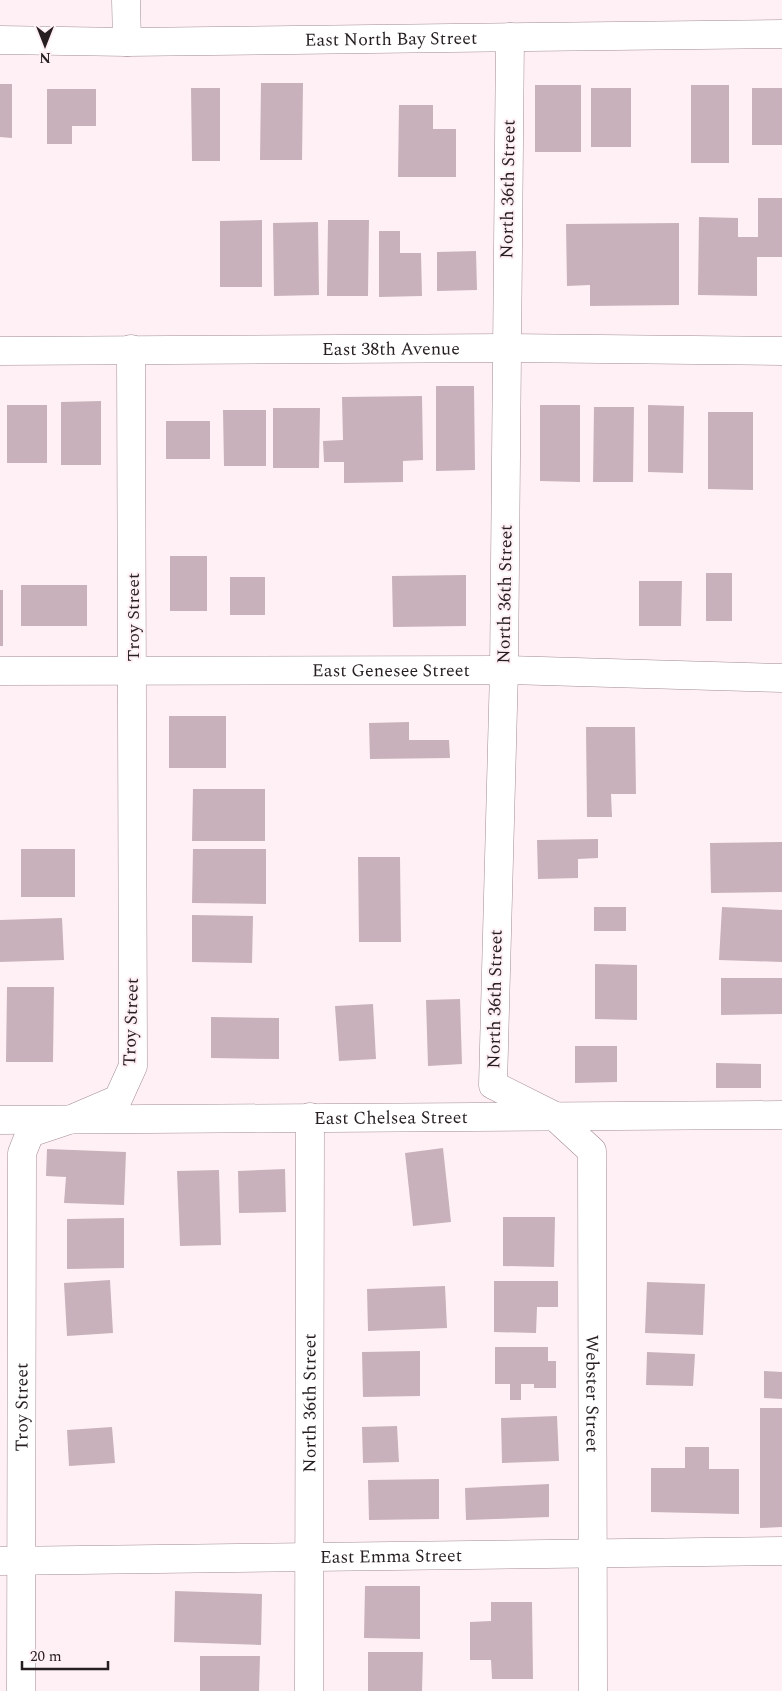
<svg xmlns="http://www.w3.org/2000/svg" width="782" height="1691" viewBox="0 0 782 1691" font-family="Spectral,serif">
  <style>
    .building { fill: #c8b1ba }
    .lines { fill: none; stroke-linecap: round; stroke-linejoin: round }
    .minor-casing { stroke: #a28c95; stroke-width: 29 }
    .minor { stroke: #fff; stroke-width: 28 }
    .labels { text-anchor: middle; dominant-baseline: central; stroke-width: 4; stroke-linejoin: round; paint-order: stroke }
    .street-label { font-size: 18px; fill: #261e21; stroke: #fff0f6 }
  </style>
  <rect width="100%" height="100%" fill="#fff0f6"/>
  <!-- building -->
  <path class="building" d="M261 83H303L302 160H260Z
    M0 84H12V138L0 137Z
    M535 85H581V152H535Z
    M691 85H729V163H691Z
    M191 88H220V161H192Z
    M591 88H631V147H591Z
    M752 88H782V145H752Z
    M47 89H96V126H72V144H47Z
    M399 105H433V129H456V177H398Z
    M758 198H782V257H757V296L698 295 699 217 738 218V237H758Z
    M262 220V287H220V221Z
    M328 220H369L368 296H327Z
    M318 222 319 295 274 296 273 223Z
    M679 223V305L590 306V285L567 286 566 224Z
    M379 231H400V253H421L422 296 379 297Z
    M476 251 477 290 437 291V252Z
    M436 386H474L475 470 436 471Z
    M422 396 423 460 403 461V482L344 483V462H324L323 441 343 440 342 397Z
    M101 401V465H61V402Z
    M7 405H47V463H7Z
    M540 405H580V482L540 481Z
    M648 405 684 406 683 473 648 472Z
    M594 407H634L633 482H593Z
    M273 408H320L319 468H273Z
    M223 410H266V466H224Z
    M708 412H753V490L708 489Z
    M166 421H210V459H166Z
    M170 556H207V611H170Z
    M706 573H732V621H706Z
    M466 575V626L393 627 392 576Z
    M230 577H265V615H230Z
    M639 581H682L681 626H639Z
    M21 585H87V626H21Z
    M0 590H3V646H0Z
    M169 716H226V768H169Z
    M409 722V740H449L450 758 370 759 369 723Z
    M586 727H635L636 794H611L612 817H587Z
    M193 789H265V841H192Z
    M598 839V858L578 859V878L538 879 537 840Z
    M782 842V892L711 893 710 843Z
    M21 849H75V897H21Z
    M193 849H266V904L192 903Z
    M358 857H400L401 942H359Z
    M594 907H626V931H594Z
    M722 907 782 910V962L719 960Z
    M192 915 253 916 252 963 192 962Z
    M62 918 64 960 0 962V920Z
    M595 964 637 965V1020L595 1019Z
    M721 978H782V1014L721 1015Z
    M7 987H54L53 1062H6Z
    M460 999 462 1064 428 1066 426 1000Z
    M373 1004 376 1059 339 1061 335 1006Z
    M211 1017 279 1018V1059L211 1058Z
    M575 1046H617V1082L575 1083Z
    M716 1063 761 1064V1088H716Z
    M443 1148 451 1222 413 1226 405 1153Z
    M47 1149 126 1152 124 1205 64 1203 66 1177 46 1176Z
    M285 1169 286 1212 239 1213 238 1171Z
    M219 1170 221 1245 180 1246 177 1171Z
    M503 1217H555L554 1267 503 1266Z
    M124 1218V1268L67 1269V1219Z
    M110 1280 113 1333 67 1336 64 1283Z
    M494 1281H558V1307H537L536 1333 494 1332Z
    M647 1282 705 1284 703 1335 645 1333Z
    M445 1286 447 1328 368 1331 367 1289Z
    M495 1347H548V1361H556V1388H534V1384H521V1400H510V1384H495Z
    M420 1351V1396L363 1397 362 1352Z
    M647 1352 695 1354 693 1386 646 1385Z
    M764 1371 782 1372V1399L764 1398Z
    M760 1408H782V1527L760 1528Z
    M557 1416 559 1461 502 1463 501 1418Z
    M397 1426 399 1462 363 1463 362 1427Z
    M112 1427 115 1463 69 1466 67 1430Z
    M685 1447H709V1469H739V1514L651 1512V1468H685Z
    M439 1479V1519L369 1520 368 1480Z
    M549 1484V1517L466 1520 465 1488Z
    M365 1586H420V1639L364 1638Z
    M175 1591 262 1594 261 1645 174 1642Z
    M491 1602H532L533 1679H492L491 1660H470V1622L491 1621Z
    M368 1652H423L422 1691H368Z
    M200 1656H260L259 1691H200Z"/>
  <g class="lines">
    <!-- minor casing -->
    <g class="minor-casing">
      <g id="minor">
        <path d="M126 0 127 42"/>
        <path id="s1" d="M510 37 504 670 493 1085 553 1115 592 1151 593 1691"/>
        <path id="s2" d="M0 40 127 42 782 34"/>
        <path id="s3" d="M0 351 507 348 782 351"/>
        <path id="s4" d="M0 671 504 670 782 678"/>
        <path id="s5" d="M0 1120 782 1115"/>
        <path id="s6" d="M0 1561 782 1551"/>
        <path id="s7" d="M21 1691 22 1153 30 1133 69 1120 118 1099 133 1066 131 349"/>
        <path id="s8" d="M309 1691 310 1117"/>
      </g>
    </g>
    <!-- minor -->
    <use href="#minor" class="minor"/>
  </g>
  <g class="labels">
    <!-- street labels -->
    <g class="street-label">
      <text stroke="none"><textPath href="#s2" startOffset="391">East North Bay Street</textPath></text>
      <text transform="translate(508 189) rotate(-89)">North 36th Street</text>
      <text stroke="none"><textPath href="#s3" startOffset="391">East 38th Avenue</textPath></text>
      <text transform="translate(505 594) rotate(-89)">North 36th Street</text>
      <text transform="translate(133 617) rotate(-90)">Troy Street</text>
      <text stroke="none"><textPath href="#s4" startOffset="391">East Genesee Street</textPath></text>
      <text transform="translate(495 999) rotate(-89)">North 36th Street</text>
      <text transform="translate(131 1022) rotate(-88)">Troy Street</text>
      <text stroke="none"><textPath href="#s5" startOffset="391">East Chelsea Street</textPath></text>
      <text stroke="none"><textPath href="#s1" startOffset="1411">Webster Street</textPath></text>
      <text stroke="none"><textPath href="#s8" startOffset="288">North 36th Street</textPath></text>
      <text stroke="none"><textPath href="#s7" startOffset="284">Troy Street</textPath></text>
      <text stroke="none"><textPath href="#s6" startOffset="391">East Emma Street</textPath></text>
    </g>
  </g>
  <!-- north arrow -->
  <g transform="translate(45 45) rotate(180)" stroke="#fff0f6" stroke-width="4" paint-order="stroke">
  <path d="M0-4L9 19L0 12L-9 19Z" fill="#261e21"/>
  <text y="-8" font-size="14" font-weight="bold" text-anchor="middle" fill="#261e21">N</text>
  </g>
  <!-- scale -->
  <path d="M22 1661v8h86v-8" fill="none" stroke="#261e21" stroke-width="2.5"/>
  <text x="30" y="1661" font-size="15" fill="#261e21" stroke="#fff0f6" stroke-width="4" paint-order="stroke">20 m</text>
</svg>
